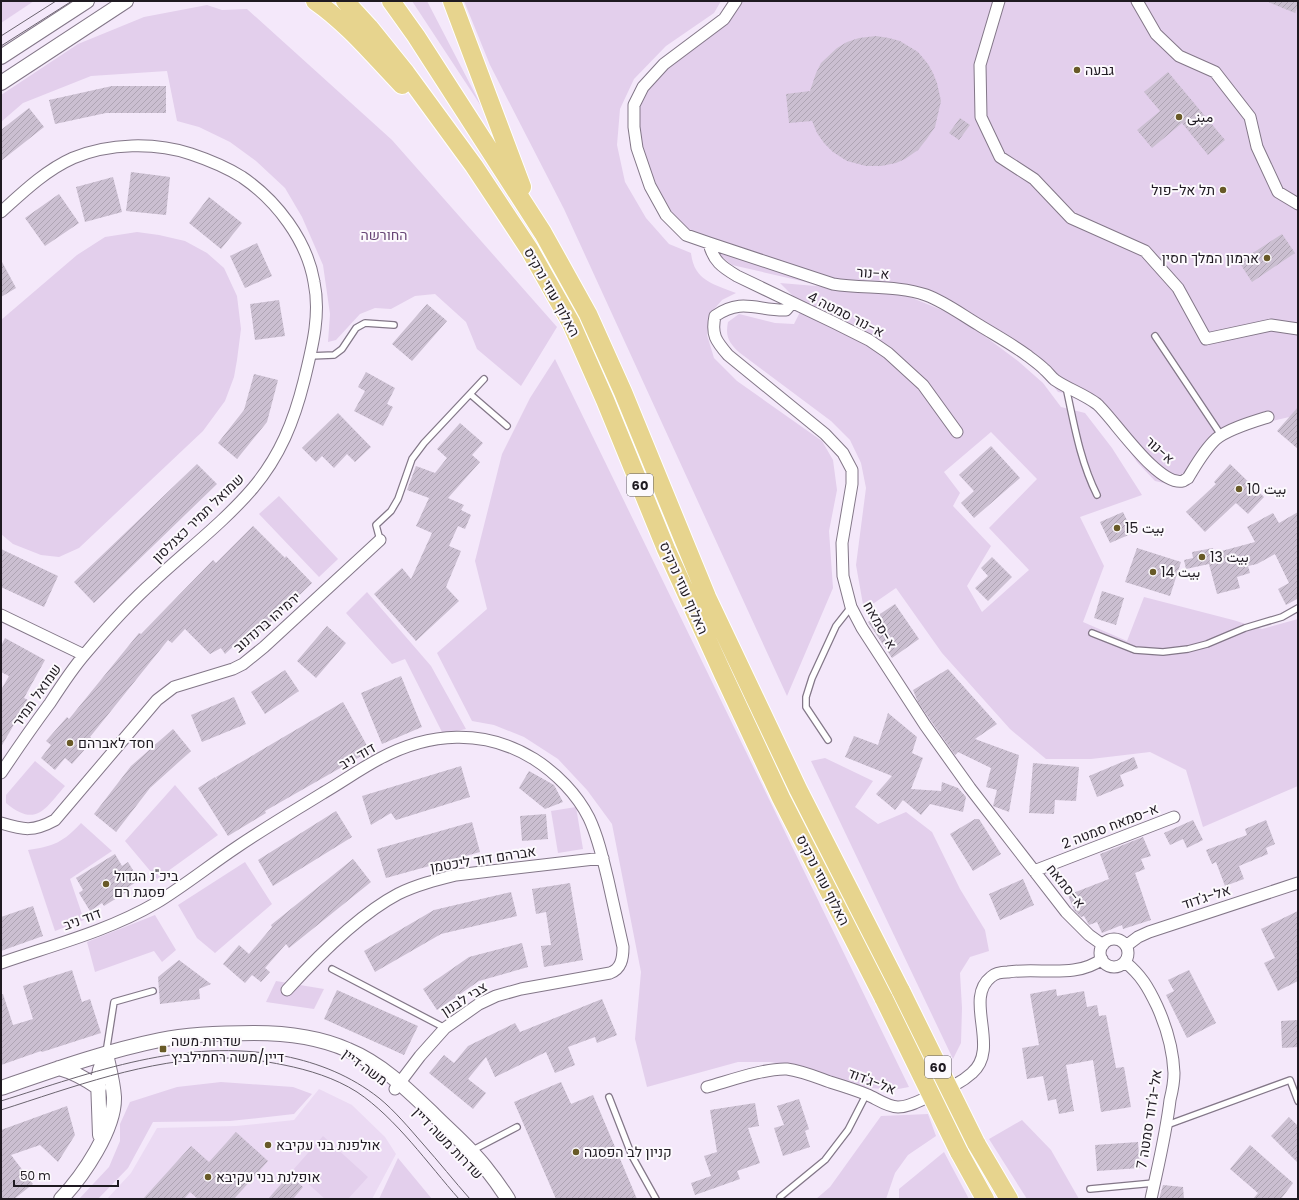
<svg xmlns="http://www.w3.org/2000/svg" width="1299" height="1200" viewBox="0 0 1299 1200" font-family="Poppins,Vazirmatn,Heebo,sans-serif">
  <style>
    .built { fill: #ebdaf3 }
    .green { fill: #e3cfec; fill-rule: evenodd }
    .building { fill: url(#building-hatch) }
    .lines { fill: none; stroke-linecap: round; stroke-linejoin: round }
    .service-casing { stroke: #837788; stroke-width: 8 }
    .minor-casing { stroke: #837788; stroke-width: 13 }
    .tertiary-casing { stroke: #837788; stroke-width: 16 }
    .trunk-casing { stroke: #fff; stroke-width: 20 }
    .service { stroke: #fff; stroke-width: 5.5 }
    .minor { stroke: #fff; stroke-width: 11 }
    .tertiary { stroke: #fff; stroke-width: 14 }
    .trunk { stroke: #e7d48e; stroke-width: 18 }
    .tram { stroke: #6b646f; stroke-width: 1 }
    .trunk-bridge-casing { stroke: #fff; stroke-width: 20; stroke-linecap: butt }
    .trunk-bridge { stroke: #e7d48e; stroke-width: 18 }
    .poi-dot { fill: #685a27; stroke: #fcf9fd; stroke-width: 1.5 }
    .labels { text-anchor: middle; dominant-baseline: central; stroke-width: 4; stroke-linejoin: round; paint-order: stroke }
    .shield { fill: #fcf9fd; stroke: #615d63; stroke-width: 1 }
    .shield-label { font-size: 13px; font-weight: bold; fill: #1f1a21 }
    .poi-label { font-size: 14px; fill: #1f1a21; stroke: #fcf9fd; text-anchor: start }
    .park-label { font-size: 14px; fill: #684677; stroke: #fcf9fd }
    .street-label { font-size: 14px; fill: #1f1a21; stroke: #fcf9fd }
  </style>
  <defs>
    <pattern id="building-hatch" width="6" height="6" patternUnits="userSpaceOnUse"><rect width="6" height="6" fill="#cbbfd1"/><path d="M-1 1l2-2M0 6l6-6M5 7l2-2" fill="none" stroke="#aea4b3"/></pattern>
  </defs>
  <rect width="100%" height="100%" fill="#f4e8fa"/>
  <!-- built -->
  <path class="built" d="M319 1089 352 1105 385 1137 396 1154 372 1199H107L131 1173 157 1128 236 1126 294 1120Z"/>
  <!-- green -->
  <path class="green" d="M1 1H34L1 23Z
    M412 1H427L483 109Z
    M464 1H721L714 13 666 46 634 79 620 109 617 145 625 182 646 218 669 244 691 253C694 281 714 284 736 293L722 300 710 314 707 335 714 358 737 381 822 441 833 460 837 490 829 531 833 588 787 696 564 209 490 65Z
    M735 1H1298V415L1213 435 1191 479 1181 487 1155 481 1137 462 1104 415 1076 395 1058 392 1037 364 971 326 1018 361 1043 383 1061 407 1085 413 1112 448 1142 495 1080 517 1104 566 1083 622 1127 641 1144 597 1233 620 1262 629 1298 619V786L1203 827 1186 770 1150 752 1091 759H1046L1010 729 942 653 896 588 864 610 856 565 866 488 861 463 850 440 831 421 740 353C729 343 725 337 728 322L739 314 775 323 794 324 803 306 780 283 900 293 954 315 936 305 902 292 819 285 732 265 697 237 673 214 651 176 634 127V105L659 70 702 36ZM991 432 1037 479 989 528 1029 570 982 612 967 586 991 546 953 506 960 493 944 472Z
    M207 5 222 10 247 9 392 140 557 327 521 386 477 349 466 322 435 294 415 296 391 309 375 308 360 314 336 340 328 342 330 314 323 265 302 217 285 188 256 161 230 142 199 127 177 121 167 71 91 76 23 103 1 122V95L78 44 144 17Z
    M137 232 159 235 185 241 207 253 224 268 237 296 241 329 237 360 234 377 225 401 203 431 79 548 59 557 41 555 13 544 1 534V320L77 255 105 237Z
    M555 359 909 1087 893 1090 860 1087 815 1072 771 1062H738L647 1087 635 1039 641 972 612 824 587 790 558 759 524 737 494 725 472 721 437 653 487 609 475 561 502 454 530 398Z
    M279 496 338 559 319 577 259 514Z
    M367 592 431 666 466 729 443 734 405 659 392 664 346 613Z
    M825 758 873 781 855 807 878 824 906 812 932 832 960 889 985 930 989 951 970 957 960 973 962 1008 961 1043 953 1059 811 761Z
    M35 761 65 786C45 809 36 828 6 803V795Z
    M175 785 218 835 157 879 125 841Z
    M576 807 583 849 558 853 551 811Z
    M81 823 112 851 70 879 84 920 55 931 28 850C55 846 63 842 81 823Z
    M245 862 272 904 215 953 197 938 178 905Z
    M155 915 176 950 162 962 154 951 95 972 87 942Z
    M276 981 324 989 314 1009 266 1002Z
    M221 1082 293 1087 312 1094 294 1114 230 1121 153 1122 128 1168 98 1199H79L109 1167 120 1141V1124L130 1102 177 1087Z
    M928 1114 936 1136 908 1155 895 1173 886 1199H816L830 1187 881 1116Z
    M1022 1120 1051 1150 1079 1199H1027L989 1139Z
    M323 1136 368 1177 348 1199H325L293 1170Z
    M944 1152 969 1199H899V1189Z
    M398 1158 432 1199H379Z"/>
  <!-- building -->
  <path class="building" d="M1266 1H1298V6L1295 13Z
    M876 36 889 38 900 41 918 52 928 64 933 73 937 83 941 101 935 127 926 140 918 150 905 159 896 163 881 166H866L847 161 833 152 824 143 817 133 812 121 789 123 786 94 810 91 816 73 821 63 837 48 847 42 859 38Z
    M1168 72 1225 140 1208 155 1182 123 1152 148 1137 130 1160 111 1144 92Z
    M112 86H166V113H106L55 124 49 100Z
    M29 108 44 127 1 161V130Z
    M960 118 970 125 959 140 949 133Z
    M131 172 170 177 166 215 126 211Z
    M113 177 122 212 85 222 76 187Z
    M59 194 79 223 45 246 25 218Z
    M209 197 242 223 221 249 189 223Z
    M1282 234 1295 253 1252 282 1239 262Z
    M257 243 272 276 245 288 230 256Z
    M1 260 16 288 1 297Z
    M279 300 285 336 255 340 250 304Z
    M427 304 447 321 412 361 392 344Z
    M366 372 395 388 387 404 393 407 383 426 354 411 365 391 358 387Z
    M254 374 278 380 267 422 237 459 218 443 244 410Z
    M1298 407V449L1277 431Z
    M338 413 371 447 355 462 347 454 334 468 322 456 316 462 302 448Z
    M460 423 483 443 472 455 480 462 448 498 464 505 461 510 471 515 465 529 458 526 449 546 461 551 446 587 459 601 416 641 374 594 402 568 411 579 432 533 416 526 429 498 407 490 416 466 435 473 447 458 437 449Z
    M991 446 1020 478 974 518 961 503 974 491 959 475Z
    M197 464 217 484 94 603 74 582Z
    M1230 464 1264 497 1248 514 1236 503 1205 532 1186 512 1216 484 1214 482Z
    M1123 512 1133 533 1110 543 1100 522Z
    M1298 512V601L1297 599 1286 605 1278 589 1289 583 1275 554 1257 564 1248 566 1250 573 1237 577 1240 588 1217 594 1209 564 1186 569 1184 560 1193 558 1192 552 1213 548 1214 553 1255 542 1247 527 1273 513 1279 523Z
    M253 526 285 558 286 556 312 583 263 630 258 626 257 627 261 632 244 649 238 642 225 654 221 648 210 654 185 629 172 643 168 640 90 737 93 740 72 764 65 758 55 770 41 758 51 745 46 741 67 717 69 719 139 633 141 634 213 560 216 563Z
    M1137 548 1181 562 1170 596 1125 582Z
    M1 549 58 576 44 607 1 587Z
    M992 557 1012 577 988 601 975 588 988 576 981 568Z
    M1102 591 1124 598 1116 625 1094 618Z
    M895 604 919 639 892 658 868 622Z
    M327 626 346 643 316 678 297 661Z
    M5 638 45 660 24 698 28 700 1 747V690L9 676 1 672V646Z
    M948 669 997 724 975 739 1019 755 1009 812 993 806 997 790 986 787 991 768 958 752 955 755 931 721 918 702 913 690Z
    M285 670 299 691 265 714 251 692Z
    M401 676 422 727 382 744 361 693Z
    M234 697 246 724 202 742 191 715Z
    M343 702 370 751 265 811 266 813 228 836 198 788 215 777 218 781 216 777Z
    M888 713 917 737 912 753 923 758 911 789 941 791 942 782 958 788 966 797 963 812 930 804 921 815 903 800 895 810 876 794 892 776 845 757 854 736 878 745Z
    M173 729 191 751 150 788 116 832 94 814 131 766Z
    M1134 757 1138 768 1120 775 1124 786 1097 797 1089 776Z
    M1033 763 1079 767 1076 801 1055 800 1054 814 1029 813Z
    M461 766 470 797 396 820 391 813 371 825 362 796Z
    M529 771 554 785 563 802 545 809 519 788Z
    M336 811 352 837 273 886 258 860Z
    M546 814 548 839 522 841 520 816Z
    M975 819H979L1001 854 973 871 950 834Z
    M1193 820 1203 840 1187 848 1183 839 1170 845 1164 833Z
    M1266 820 1275 844 1266 848 1268 854 1239 866 1244 879 1225 886 1216 862 1212 864 1206 850 1247 835 1245 829Z
    M472 822 480 852 386 878 377 849Z
    M1143 837 1151 856 1141 859 1145 869 1135 873 1151 920 1123 929 1122 925 1102 933 1097 922 1089 925 1084 916 1081 917 1074 910 1068 895 1109 879 1100 854Z
    M115 854 122 866 128 862 139 880 127 888 128 891 104 906 102 903 90 911 79 893 83 890 76 878Z
    M353 859 371 882 289 948 286 944 265 968 270 972 261 982 252 975 245 983 223 964 239 945 249 954 272 927 271 925Z
    M1023 879 1034 905 1000 920 989 894Z
    M570 883 583 960 544 967 541 946 551 945 546 912 536 914 532 889Z
    M511 892 517 916 441 934 375 972 364 951 434 910Z
    M33 906 43 936 1 951V917Z
    M1298 911V981L1278 991 1264 963 1275 958 1261 929Z
    M522 943 528 967 479 981 437 1010 423 989 469 957Z
    M179 960 211 984 199 989 200 999 160 1004 158 977Z
    M72 970 82 1002 90 999 101 1033 42 1052 41 1051 1 1065V994H3L13 1025 33 1019 23 986Z
    M1189 970 1216 1023 1187 1038 1166 995 1174 991 1168 980Z
    M1056 989 1057 996 1084 991 1087 1007 1097 1005 1099 1016 1106 1015 1116 1068 1124 1067 1131 1107 1101 1112 1093 1060 1066 1065 1074 1111 1059 1114 1056 1099 1048 1101 1043 1076 1027 1079 1022 1048 1039 1045 1030 994Z
    M337 990 418 1026 404 1055 324 1019Z
    M602 999 617 1035 597 1043 595 1037 568 1047 575 1065 555 1073 546 1052 495 1077 486 1057 468 1079 486 1093 473 1109 429 1073 444 1055 454 1063 468 1046 515 1023 520 1032Z
    M1298 1020V1047L1282 1048 1281 1021Z
    M561 1082 571 1104 593 1095 637 1199H556L514 1102Z
    M799 1099 809 1129 805 1131 810 1147 783 1156 774 1128 784 1125 777 1106Z
    M755 1103 759 1126 748 1128 760 1163 737 1171 740 1179 695 1195 691 1183 711 1176 704 1156 717 1152 710 1110Z
    M67 1106 75 1135 58 1162 40 1145 11 1155 33 1184 14 1199H1V1130Z
    M1289 1117 1298 1126V1163L1271 1136Z
    M236 1132 268 1161 234 1199H198L190 1192 184 1199H143L191 1146 209 1162Z
    M1138 1142 1140 1168 1097 1171 1095 1145Z
    M1250 1145 1293 1183 1281 1199H1253L1258 1193 1230 1169Z
    M289 1175 303 1187 293 1199H268Z
    M1163 1185 1183 1187 1184 1199H1159Z"/>
  <g class="lines">
    <!-- service casing -->
    <g class="service-casing">
      <path id="service" d="M1155 336 1221 435
        M310 356 334 355 342 349 356 328 365 323 394 325
        M1066 387C1074 424 1080 461 1097 495
        M470 394 507 426
        M380 540 376 525 391 511 398 499 412 459 424 443 484 379
        M1092 633 1135 650 1163 652 1188 649 1207 644 1245 628 1282 617 1298 608
        M828 740 806 707V697L812 678 836 626 851 607
        M332 969 445 1028
        M106 1053 114 1002 153 991
        M609 1097 632 1156 656 1199
        M1167 1125 1290 1080 1298 1101
        M471 1151 517 1127
        M1090 1189 1154 1183
        M780 1197 825 1160 848 1130 866 1095"/>
    </g>
    <!-- minor casing -->
    <g class="minor-casing">
      <path id="minor" d="M736 1 724 19 664 64 643 87 634 105V127L637 148 650 186 666 215 686 235 709 243 833 284C864 289 897 285 926 295 945 302 962 315 979 325 995 335 1012 344 1028 356 1033 360 1039 364 1044 369 1048 372 1051 377 1055 380 1068 389 1084 394 1097 404 1114 419 1158 487 1183 481 1185 480 1186 479 1188 478 1196 465 1204 450 1216 439 1228 429 1252 422 1268 417
        M999 1 980 65 981 117 1000 157 1034 179 1071 218 1145 251 1178 288 1206 339 1271 325 1298 329
        M1137 1 1156 34 1179 56 1215 72 1250 117 1257 147 1278 192 1298 204
        M1 212C23 192 46 170 73 158 109 143 155 142 191 154 209 160 226 167 242 177 276 200 307 240 314 282 321 315 312 348 304 381 294 421 280 456 253 488 224 522 186 551 154 581 129 603 106 629 85 654 72 669 61 686 50 703 33 726 17 749 1 773
        M709 243C713 261 722 267 737 276L835 323 869 340 888 353 923 385 957 432
        M792 303 786 310C758 311 742 297 715 316 711 335 716 341 728 355L825 434 843 453 852 470V484L842 543 843 576 851 607 862 628 925 725 970 788 1066 912 1089 935 1103 945
        M1 615 84 655
        M1 823C24 830 33 832 55 820L157 700 174 687 233 669 243 664 264 647 380 540
        M1034 871 1174 817
        M1100 953a14 14 0 1 1 28 0a14 14 0 1 1-28 0Z
        M1126 946 1138 937 1149 932 1298 883
        M1125 962C1141 975 1148 987 1157 1006 1167 1028 1173 1049 1174 1073 1174 1082 1172 1092 1170 1100 1166 1134 1158 1166 1151 1199
        M1 963C53 945 108 931 156 903 184 886 210 865 237 847 265 828 294 811 323 793 342 782 360 769 379 759 429 732 484 728 534 759 556 773 577 794 589 818 598 837 603 859 608 880 613 902 618 925 623 947 623 959 621 969 610 973L521 989 496 996 479 1004 445 1028 420 1056 395 1089
        M287 990C317 957 358 915 398 894 416 885 436 880 456 875L603 858
        M707 1087C729 1081 765 1068 787 1069 802 1071 816 1077 830 1082 843 1086 856 1090 868 1095 877 1099 888 1107 898 1107 911 1107 924 1098 935 1094 949 1088 961 1083 972 1073 1001 1048 963 999 991 977 995 973 1002 972 1008 972 1039 967 1076 979 1102 959"/>
    </g>
    <!-- tertiary casing -->
    <g class="tertiary-casing">
      <path id="tertiary" d="M1 57 87 1
        M1 83 126 1
        M59 1068C74 1072 86 1079 99 1088
        M1 1088C53 1070 106 1051 160 1040 190 1034 223 1033 254 1033 285 1033 319 1037 348 1050 382 1064 408 1090 434 1115 451 1132 470 1148 485 1167 493 1177 501 1188 508 1199
        M100 1135 98 1080 100 1070 106 1054
        M61 1199C83 1176 115 1129 114 1097 113 1082 109 1068 106 1054"/>
    </g>
    <!-- trunk casing -->
    <g class="trunk-casing">
      <path id="trunk" d="M315 1C348 24 374 56 402 85
        M345 1 369 27 406 73 474 166 529 249 571 323 605 400 666 549 723 674 781 798 884 999
        M391 1 416 36 543 233 588 314 623 392 707 597 798 789 901 991
        M452 1 522 187
        M976 1143 1009 1199
        M959 1152 985 1199"/>
    </g>
    <!-- service -->
    <use href="#service" class="service"/>
    <!-- minor -->
    <use href="#minor" class="minor"/>
    <!-- tertiary -->
    <use href="#tertiary" class="tertiary"/>
    <!-- trunk -->
    <use href="#trunk" class="trunk"/>
    <!-- tram -->
    <path class="tram" d="M1 36 56 1
      M1 46 72 1
      M1 1101C94 1072 184 1037 284 1056 319 1063 351 1076 379 1098 395 1111 409 1128 423 1144 439 1162 454 1181 470 1199
      M1 1110C73 1087 147 1059 224 1058 244 1058 264 1061 284 1065 309 1070 335 1078 357 1092 396 1118 428 1164 459 1199"/>
    <!-- trunk-bridge casing -->
    <g class="trunk-bridge-casing">
      <path id="trunk-bridge" d="M901 991 976 1143
        M884 999 959 1152"/>
    </g>
    <!-- trunk-bridge -->
    <use href="#trunk-bridge" class="trunk-bridge"/>
  </g>
  <!-- markers -->
  <g class="poi-dot">
    <circle cx="1077" cy="70" r="4"/>
    <circle cx="1179" cy="117" r="4"/>
    <circle cx="1223" cy="190" r="4"/>
    <circle cx="1267" cy="258" r="4"/>
    <circle cx="1239" cy="489" r="4"/>
    <circle cx="1117" cy="528" r="4"/>
    <circle cx="1202" cy="557" r="4"/>
    <circle cx="1153" cy="572" r="4"/>
    <circle cx="70" cy="743" r="4"/>
    <circle cx="106" cy="884" r="4"/>
    <rect x="159" y="1045" width="8" height="8" rx="2"/>
    <circle cx="268" cy="1145" r="4"/>
    <circle cx="576" cy="1152" r="4"/>
    <circle cx="208" cy="1177" r="4"/>
  </g>
  <g class="labels">
    <!-- shield labels -->
    <g class="shield">
      <rect x="627" y="474" width="26" height="22" rx="3"/>
      <rect x="925" y="1056" width="26" height="22" rx="3"/>
    </g>
    <g class="shield-label">
      <text x="640" y="485">60</text>
      <text x="938" y="1067">60</text>
    </g>
    <!-- poi labels -->
    <g class="poi-label">
      <text x="1085" y="70">גבעה</text>
      <text x="1187" y="117">مبنى</text>
      <text x="1215" y="190" text-anchor="end">תל אל-פול</text>
      <text x="1259" y="258" text-anchor="end">ארמון המלך חסין</text>
      <text x="1247" y="489">بيت 10</text>
      <text x="1125" y="528">بيت 15</text>
      <text x="1210" y="557">بيت 13</text>
      <text x="1161" y="572">بيت 14</text>
      <text x="78" y="743">חסד לאברהם</text>
      <text x="114" y="876">ביכ"נ הגדול<tspan x="114" dy="16">פסגת רם</tspan></text>
      <text x="171" y="1041">שדרות משה<tspan x="171" dy="16">דיין/משה רחמילביץ</tspan></text>
      <text x="276" y="1145">אולפנת בני עקיבא</text>
      <text x="584" y="1152">קניון לב הפסגה</text>
      <text x="216" y="1177">אופלנת בני עקיבא</text>
    </g>
    <!-- park labels -->
    <g class="park-label">
      <text x="384" y="235">החורשה</text>
    </g>
    <!-- street labels -->
    <g class="street-label">
      <text transform="translate(873 273) rotate(4)">א-נור</text>
      <text transform="translate(552 292) rotate(61)">האלוף עוזי נרקיס</text>
      <text transform="translate(846 314) rotate(27)">א-נור סמטה 4</text>
      <text transform="translate(1160 450) rotate(42)">א-נור</text>
      <text transform="translate(198 518) rotate(-44)">שמואל תמיר כצנלסון</text>
      <text transform="translate(684 588) rotate(66)">האלוף עוזי נרקיס</text>
      <text transform="translate(267 622) rotate(-41)">ירמיהו ברנדנוב</text>
      <text transform="translate(880 625) rotate(60)">א-סמאח</text>
      <text transform="translate(37 695) rotate(-55)">שמואל תמיר</text>
      <text transform="translate(357 756) rotate(-30)">דוד ניב</text>
      <text transform="translate(1110 826) rotate(-21)">א-סמאח סמטה 2</text>
      <text transform="translate(483 859) rotate(-9)">אברהם דוד ליכטמן</text>
      <text transform="translate(823 880) rotate(63)">האלוף עוזי נרקיס</text>
      <text transform="translate(1066 886) rotate(51)">א-סמאח</text>
      <text transform="translate(1206 897) rotate(-18)">אל-ג'דוד</text>
      <text transform="translate(82 919) rotate(-20)">דוד ניב</text>
      <text transform="translate(464 999) rotate(-32)">צבי לבנון</text>
      <text transform="translate(365 1067) rotate(36)">משה דיין</text>
      <text transform="translate(872 1081) rotate(21)">אל-ג'דוד</text>
      <text transform="translate(1149 1119) rotate(-81)">אל-ג'דוד סמטה 7</text>
      <text transform="translate(448 1143) rotate(46)">שדרות משה דיין</text>
    </g>
  </g>
  <!-- border -->
  <rect width="1299" height="1200" fill="none" stroke="#1f1a21" stroke-width="4"/>
  <!-- scale -->
  <path d="M14 1180v6h104v-6" fill="none" stroke="#1f1a21" stroke-width="2"/>
  <text x="20" y="1180" font-size="12" fill="#1f1a21" stroke="#fcf9fd" stroke-width="3" paint-order="stroke">50 m</text>
</svg>
